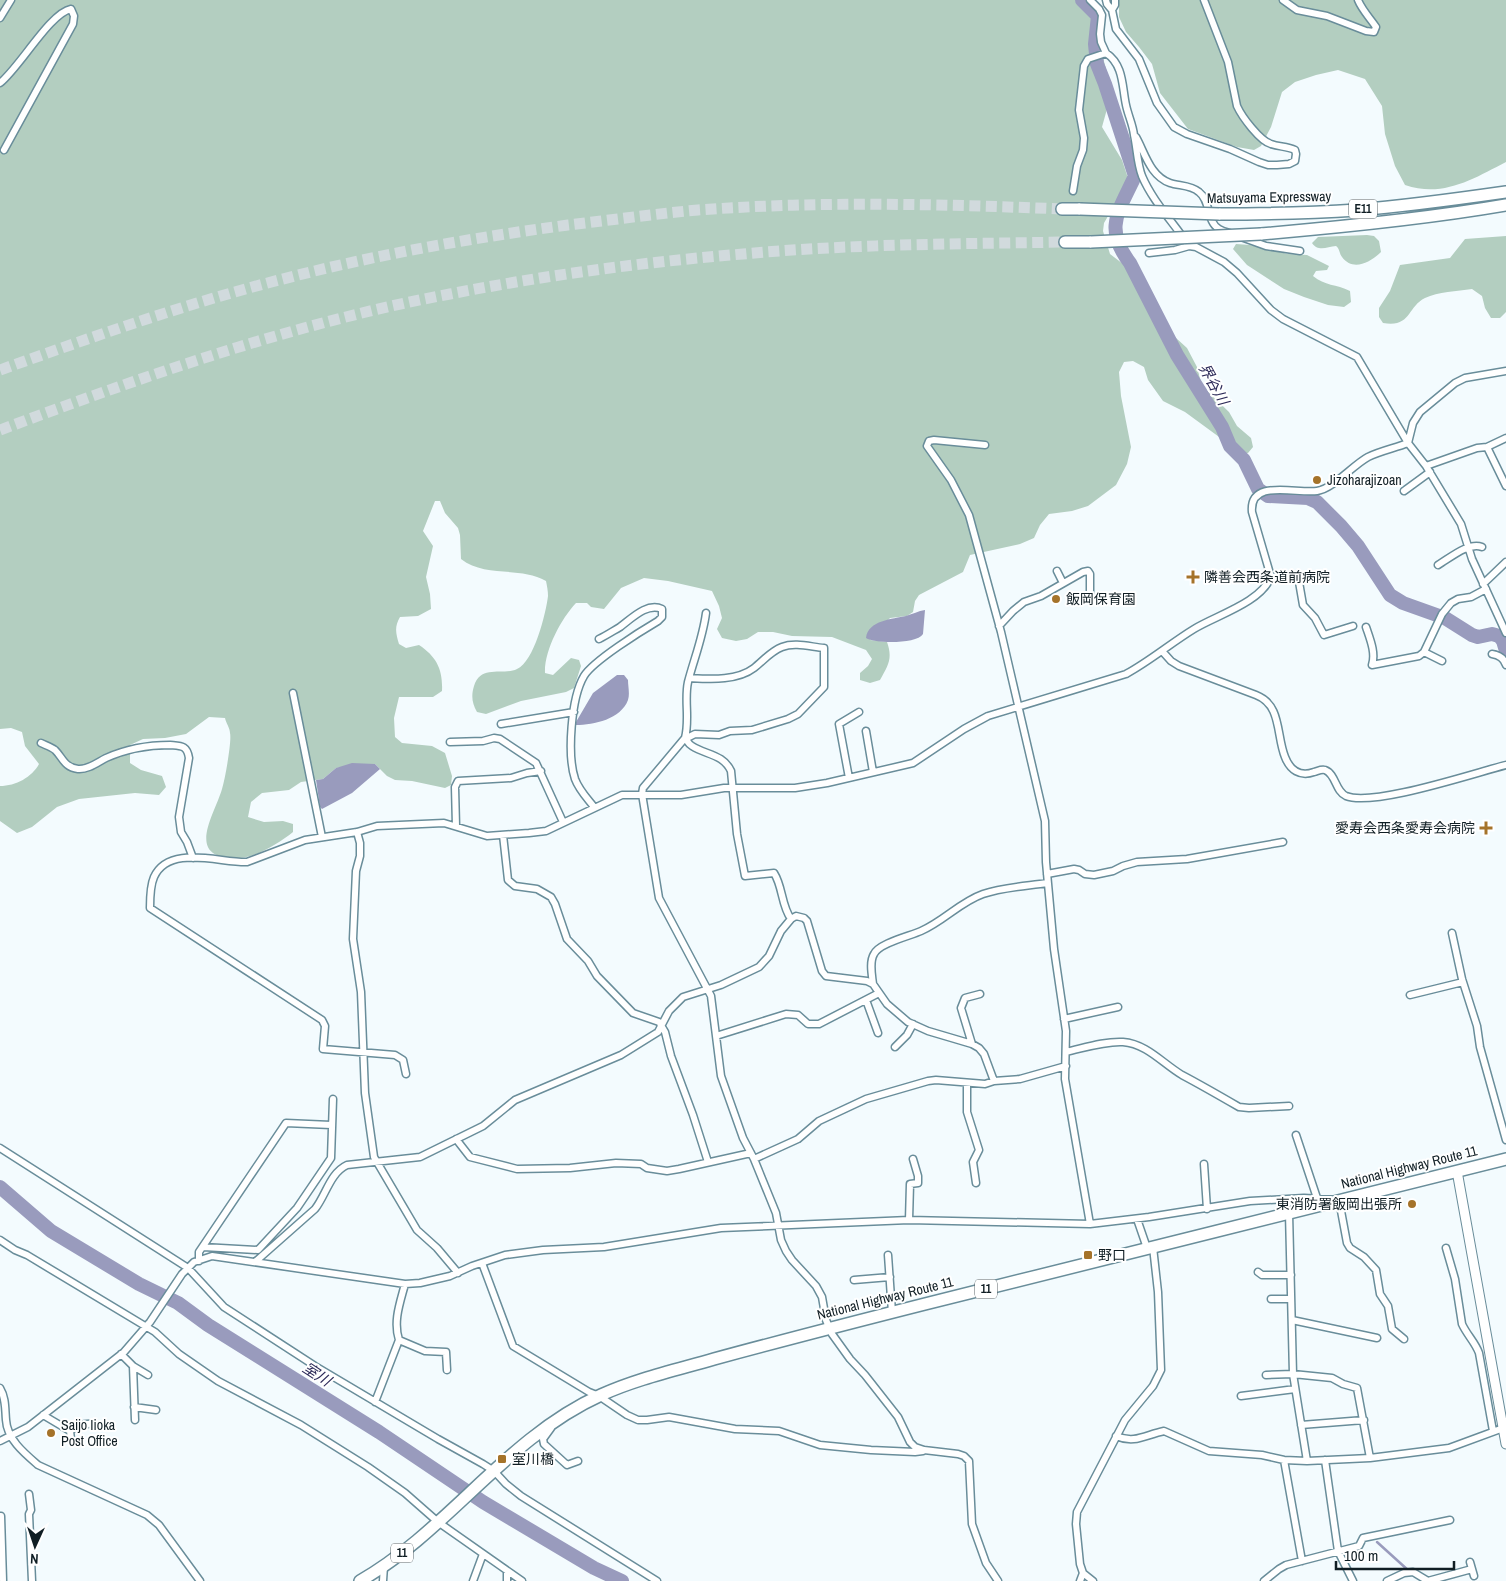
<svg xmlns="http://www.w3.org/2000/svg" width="1506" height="1581" viewBox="0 0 1506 1581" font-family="'Archivo Narrow','Noto Sans JP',sans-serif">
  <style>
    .green { fill: #b3cec0 }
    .water { fill: #999bbd }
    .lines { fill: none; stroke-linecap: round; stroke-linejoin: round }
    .stream { stroke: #999bbd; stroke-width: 2.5 }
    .river { stroke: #999bbd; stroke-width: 14 }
    .highway-tunnel { stroke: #d1dadd; stroke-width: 11; stroke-dasharray: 11 5.5; stroke-linecap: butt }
    .street-casing { stroke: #698d9a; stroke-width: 9 }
    .secondary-casing { stroke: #698d9a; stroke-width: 11 }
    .highway-casing { stroke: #698d9a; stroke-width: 14 }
    .street { stroke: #fff; stroke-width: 6 }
    .secondary { stroke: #fff; stroke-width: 9 }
    .highway { stroke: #fff; stroke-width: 11 }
    .highway-bridge-casing { stroke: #698d9a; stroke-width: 14; stroke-linecap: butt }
    .highway-bridge { stroke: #fff; stroke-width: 11 }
    .poi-dot { fill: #a5732a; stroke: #fff; stroke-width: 2 }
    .labels { text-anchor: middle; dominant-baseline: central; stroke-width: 4; stroke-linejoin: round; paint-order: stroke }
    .shield { fill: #fff; stroke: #586266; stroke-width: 1 }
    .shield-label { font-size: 12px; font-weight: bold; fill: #101e24 }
    .street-label { font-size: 14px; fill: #101e24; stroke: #fff }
    .poi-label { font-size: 14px; fill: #101e24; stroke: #fff; text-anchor: start }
    .water-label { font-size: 15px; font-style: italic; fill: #2d2b59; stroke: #fff }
  </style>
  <rect width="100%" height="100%" fill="#f3fbfe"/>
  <!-- green -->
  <path class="green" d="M0 0H1076L1092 17 1112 91 1102 127 1122 160 1128 178 1118 199 1104 223 1103 231 1110 254 1127 267 1160 330 1176 338 1187 348 1197 367 1202 386 1229 412 1237 426 1251 438 1253 447 1248 453H1241L1185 412 1163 401 1148 380 1144 367 1133 361 1124 362 1119 372 1121 396 1131 447 1127 464 1116 485 1088 506 1072 511 1049 514 1040 525 1034 538 1020 544 970 555 963 572 919 595 915 601 913 612 907 616 890 618 870 640 887 642C893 659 888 665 880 680L870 683 860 680V673L868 666 872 659 866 650 832 637 792 636 773 632H758L747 639 736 641 722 638 717 629 722 618 719 606 712 591 668 581 644 578 621 588 604 609 591 607 587 603H576C561 619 544 651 545 673L553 675 571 658 579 660 581 666 574 688 566 692 521 701 486 714 477 712C472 703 471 696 474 686 481 664 503 676 517 669 534 662 546 613 548 596 548 591 547 586 546 581 520 566 485 578 461 559L460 535 458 528 445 513 440 501H435L423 531 433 546 426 577 430 594 431 609 418 616 400 617C394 627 396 634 399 644L406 648 419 645C437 657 443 670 442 691L433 697H399L394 718 395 737 402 743 432 746 445 753 452 776 451 785 445 788 412 781 395 780 387 776 375 764 336 768 323 779 301 782 289 790 262 793 251 802 248 817 264 822 283 821 293 824V832C278 844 254 859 235 858 184 858 215 814 222 789 225 780 232 740 230 733 230 728 226 723 225 718L209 717 186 734 165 738 143 739 130 745V763L141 770 162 776 166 787 159 795 135 793 79 799 57 807 32 827 17 833 0 821V786C16 786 32 777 39 764L25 746 22 732 11 728 0 729Z
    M1119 0H1506V162C1473 179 1443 198 1405 185L1395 166 1385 134 1382 106 1365 79 1338 70 1316 75 1295 82 1282 92 1271 127 1261 146 1254 150 1237 147 1188 129 1160 93 1152 64 1139 47 1126 32 1119 17Z
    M1367 235 1374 236 1379 241 1381 252C1371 262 1353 272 1342 257 1339 253 1340 249 1336 246 1327 247 1318 252 1312 243L1318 237Z
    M1506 236V312L1500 318H1491L1485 308 1482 296 1472 289C1457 291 1438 292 1425 298 1407 307 1411 328 1383 323L1379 317V308L1390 291 1400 265 1450 258 1465 239Z
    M1236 244 1250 245 1288 254 1307 255 1329 266 1327 270 1316 271 1313 276C1325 286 1336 284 1350 291L1351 302 1344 307 1328 305 1304 297 1284 289 1247 265 1233 249Z"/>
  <!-- water -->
  <path class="water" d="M925 610 923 634C917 644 876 644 866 638 868 620 893 619 906 616 913 614 918 611 925 610Z
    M617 675H624L628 680C628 686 630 694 628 700 621 719 594 725 576 725V722L593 693Z
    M352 763 375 764 380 769 352 793 322 809 320 807 316 780 323 779 336 768Z"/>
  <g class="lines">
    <!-- stream -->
    <path class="stream" d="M1377 1542 1409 1571"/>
    <!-- river -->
    <path class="river" d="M1082 0 1098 16 1095 44 1097 64 1105 84 1135 176C1119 211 1103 228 1130 263L1177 355 1222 427 1230 446 1244 460 1258 489 1268 496 1308 498 1317 502 1341 526 1358 546 1390 595 1403 603 1445 618 1472 635 1478 637 1492 634 1499 636 1503 641 1506 651
      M0 1187 51 1231 139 1284 178 1303 208 1325 379 1432 483 1502 594 1568 622 1581"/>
    <!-- highway-tunnel -->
    <path class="highway-tunnel" d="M0 370C92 337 185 304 279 280 374 255 471 238 568 225 611 220 654 214 698 210 819 201 940 204 1062 209
      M0 430C147 375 295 323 450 294 547 275 644 262 743 254 850 244 958 244 1065 242"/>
    <!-- street casing -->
    <g class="street-casing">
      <path id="street" d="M1090 0 1099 9 1102 15 1100 34 1101 42 1106 53
        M1106 0 1107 4 1112 10 1116 29 1139 59 1157 103 1174 127 1187 134 1230 149 1259 162 1268 165H1277L1289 164 1295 161 1296 154 1295 150C1287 146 1279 147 1271 144 1260 141 1242 117 1237 106L1228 62 1204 0
        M1283 0 1297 10 1327 16 1366 31 1374 32 1376 27C1370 18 1362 10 1358 0
        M1112 10 1115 5V0
        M0 18 11 0
        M0 83C20 67 50 13 71 9L74 16 73 24 4 150
        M1136 137C1145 153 1150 176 1170 183 1179 186 1191 185 1199 192 1211 201 1206 221 1219 229 1222 231 1226 232 1230 233
        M1073 191 1077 166 1083 150 1084 138 1079 110 1084 66 1088 59 1106 53C1124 65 1122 87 1126 105 1128 115 1133 125 1134 135 1137 148 1137 163 1142 176 1153 202 1174 223 1189 246L1196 247 1224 262 1237 273 1271 310 1283 319 1357 357 1408 443 1426 466 1461 524 1472 559 1506 633
        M1241 237 1266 246 1300 251
        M1149 253 1175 250 1189 246
        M985 445 934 440 929 441 927 446 951 480 969 515 1001 632 1045 821 1046 862 1054 949 1066 1031 1065 1079 1090 1224
        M1487 447 1506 486
        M1426 466 1477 448 1487 447 1506 438
        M1404 491 1430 472
        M1438 565C1450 558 1468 542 1482 547
        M1057 571 1063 583
        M1271 577 1291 575 1296 577 1299 582 1303 605 1315 618 1324 635 1353 626
        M1483 584 1506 562
        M706 613C703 637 694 659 688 682 684 700 690 719 685 738L643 788 642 794 659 898 711 996 721 1076 743 1138 754 1159 776 1213 781 1240 786 1251 792 1260 816 1286 822 1297 826 1320 832 1334 850 1359 865 1375 898 1417 910 1442 915 1447 924 1450 958 1454 964 1456 969 1461 972 1524 986 1563 998 1581
        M999 626 1013 611 1024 602 1041 596 1083 572 1088 571 1090 574V599
        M1366 627C1370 639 1376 653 1372 665L1419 656 1424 652 1442 614 1451 603 1458 599 1471 597 1486 589
        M1162 651 1171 661 1179 666 1256 695C1282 705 1276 735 1285 757 1290 770 1300 777 1314 772 1318 771 1321 769 1325 770 1336 774 1335 791 1346 796 1373 807 1474 773 1506 765
        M1424 652 1442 661
        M1492 654C1499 655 1504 658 1506 665
        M293 693 322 837
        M501 724 574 712
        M866 731 873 772
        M685 738C687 740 688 744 692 746 706 755 723 754 731 771L737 834 745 876 774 873C783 887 781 905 791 919
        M687 738 695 734 719 735 730 731 752 730 788 719 798 714 824 687V648C811 647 795 642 782 647 771 651 763 661 754 668 737 681 710 679 690 678
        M450 742 483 741 494 738 500 739 536 763 563 822
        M41 743C45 745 51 747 55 750 63 758 64 767 78 769 88 770 98 762 106 758 126 749 148 745 170 745 181 746 187 745 189 758L179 817 181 832 187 842 193 858
        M849 778 839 724 859 712
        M594 807C587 798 579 790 575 779 567 755 571 698 584 676 593 661 641 631 658 621L662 617V609C647 602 631 619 620 627 613 631 607 635 599 639
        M456 826 455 787 458 781 511 778 527 773 541 771
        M357 832 360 843V856L356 871 353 939 361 992 365 1093 374 1157 417 1230 437 1248 458 1273
        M503 835 508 880 515 886 537 889 551 897 555 904 567 939 588 961 597 976 633 1013 659 1022 665 1032 671 1056 693 1115 708 1162
        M1047 874 1074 869 1079 870 1085 874 1094 875 1113 871 1123 866 1137 862 1187 859 1283 842
        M1452 933 1462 979 1477 1026 1480 1047 1506 1140
        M873 984C872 975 869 962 874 954 879 943 910 936 921 931 944 921 960 902 983 894 1003 887 1027 886 1047 883
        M1410 995 1463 982
        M866 1000 878 1033
        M1064 1019 1118 1007
        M716 1036 786 1014 798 1015 808 1024H819L879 993
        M972 1044 961 1008 965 998 980 994
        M895 1047 907 1035 913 1024
        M1066 1052C1084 1048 1104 1041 1123 1042 1147 1044 1162 1063 1182 1075 1201 1085 1220 1096 1239 1107L1249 1108 1289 1106
        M406 1074 403 1060 395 1055 323 1049 325 1026 322 1020 150 908C150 898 150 886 154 877 169 844 220 863 247 862L305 840 357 832 377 826 444 823 487 836 529 833 546 831 622 795H681L724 788H795L827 783 913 763 964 729 988 716 1126 674C1150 661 1171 643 1194 629 1217 615 1260 603 1271 577L1252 512C1249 478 1296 494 1317 491 1333 489 1353 465 1368 457 1380 451 1395 448 1408 443L1413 423 1420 412 1455 383 1465 378 1506 371
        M967 1083V1112L979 1150 973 1162 976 1183
        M1296 1135 1317 1198
        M456 1139 470 1157 517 1169 570 1168 616 1163 641 1164 647 1168 667 1171 679 1169 751 1153
        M0 1148 188 1268 224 1307 315 1366 438 1439 483 1464 494 1471 506 1484 521 1496 657 1581
        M754 1159 798 1139 819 1121 866 1099 928 1081 936 1080 985 1084 994 1081 1020 1079 1066 1066
        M1204 1164 1207 1209
        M1289 1213 1293 1374 1307 1461
        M1137 1219 1147 1248
        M909 1220 910 1184 918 1183V1176L913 1159
        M0 1240 15 1250 27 1255 155 1332 179 1354 218 1381 301 1425 368 1467 405 1493 438 1522 522 1581
        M203 1247 258 1250 297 1208 331 1158 333 1099
        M1446 1248 1455 1279 1462 1324C1467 1335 1475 1342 1479 1353L1493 1431
        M888 1255 892 1312
        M199 1261V1252L286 1123 331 1125
        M255 1262 315 1209C326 1195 330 1173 347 1165L420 1157 483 1126 515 1100 621 1055 658 1032 669 1011 683 997 721 985 759 967 769 956 781 931 791 919 796 916 804 918 807 921 822 971 826 976 867 981 873 984 887 1004 908 1022 928 1031 972 1044 979 1048 984 1054 994 1081
        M482 1263 513 1346 589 1392 599 1396 627 1415 638 1420H647L669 1417 735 1429 779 1431 820 1445 871 1450 915 1452 923 1451
        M1258 1272 1262 1275H1291
        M854 1280 890 1277
        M405 1284C400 1303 393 1321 399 1340L425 1351 446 1352 447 1370
        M1271 1299H1291
        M1292 1320 1377 1338
        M121 1354 133 1366 135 1420
        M133 1366 148 1375
        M1266 1375 1293 1374 1332 1378 1343 1384 1357 1388 1370 1458
        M0 1388C6 1398 5 1409 6 1420 7 1439 24 1453 38 1465L147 1515 159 1525 200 1581
        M1241 1396 1295 1389
        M375 1402 399 1340
        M134 1407 156 1410
        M43 1415 70 1431
        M1301 1425 1364 1420
        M551 1428 543 1439 544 1444 567 1465 578 1461
        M1116 1436C1135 1444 1145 1435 1164 1431L1209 1451 1262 1455 1284 1460 1307 1461 1370 1458 1449 1448 1506 1427
        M71 1439 70 1431C77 1425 85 1423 94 1424
        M0 1441 28 1427 124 1352 150 1322 182 1274 194 1262 212 1256 405 1284 420 1283 450 1276 472 1266 505 1255 543 1250 604 1247 721 1228 909 1220 1090 1224 1149 1217 1250 1201 1304 1198 1339 1200 1347 1243 1350 1248 1364 1257 1376 1270 1380 1294 1388 1306 1392 1329 1404 1339
        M1284 1460 1302 1561
        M1325 1460 1338 1551 1353 1581
        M29 1494 31 1510 29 1514 32 1581
        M1 1516 3 1580
        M1470 1562 1474 1576
        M1083 1573 1093 1581
        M383 1581 384 1566
        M473 1581 483 1554
        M507 1581V1571
        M1080 1581 1083 1573 1080 1564 1076 1524 1077 1512 1125 1420 1153 1386 1161 1370 1158 1292 1153 1247
        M1264 1581 1279 1569 1286 1565 1359 1546 1363 1538 1450 1520
        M1387 1581 1404 1573 1413 1572 1428 1581
        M1428 1581 1472 1569"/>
    </g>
    <!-- secondary casing -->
    <g class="secondary-casing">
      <path id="secondary" d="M1457 1171 1506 1444"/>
    </g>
    <!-- highway casing -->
    <g class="highway-casing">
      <path id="highway" d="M1062 209H1080
        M1219 214C1265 214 1311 213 1357 210 1407 206 1457 199 1506 192
        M1261 234C1343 227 1425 219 1506 205
        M1065 242H1091
        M360 1581C449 1530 506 1438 601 1395 636 1379 676 1370 714 1359 784 1340 854 1322 925 1304 1119 1256 1312 1207 1506 1159"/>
    </g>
    <!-- street -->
    <use href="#street" class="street"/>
    <!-- secondary -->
    <use href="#secondary" class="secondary"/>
    <!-- highway -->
    <use href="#highway" class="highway"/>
    <!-- highway-bridge casing -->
    <g class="highway-bridge-casing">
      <path id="highway-bridge" d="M1080 209 1219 214
        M1091 242 1261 234"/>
    </g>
    <!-- highway-bridge -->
    <use href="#highway-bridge" class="highway-bridge"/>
  </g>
  <!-- markers -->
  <g class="poi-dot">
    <circle cx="1317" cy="480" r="5"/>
    <path d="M1190.5 569.5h5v5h5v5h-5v5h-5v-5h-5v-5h5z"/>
    <circle cx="1056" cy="599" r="5"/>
    <path d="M1483.5 820.5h5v5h5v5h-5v5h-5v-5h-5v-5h5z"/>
    <circle cx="1412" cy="1204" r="5"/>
    <rect x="1083" y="1250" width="10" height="10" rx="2.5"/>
    <circle cx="51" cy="1433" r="5"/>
    <rect x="497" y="1454" width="10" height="10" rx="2.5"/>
  </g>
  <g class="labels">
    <!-- shield labels -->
    <g class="shield">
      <rect x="1349" y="199.5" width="28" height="19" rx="4"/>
      <rect x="975" y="1279.5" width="22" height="19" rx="4"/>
      <rect x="391" y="1543.5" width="22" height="19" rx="4"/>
    </g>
    <g class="shield-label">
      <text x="1363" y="209">E11</text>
      <text x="986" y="1289">11</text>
      <text x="402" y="1553">11</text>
    </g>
    <!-- street labels -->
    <g class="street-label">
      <text transform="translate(1269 197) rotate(-1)">Matsuyama Expressway</text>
      <text transform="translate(1409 1167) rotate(-14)">National Highway Route 11</text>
      <text transform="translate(885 1298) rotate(-14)">National Highway Route 11</text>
    </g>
    <!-- poi labels -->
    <g class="poi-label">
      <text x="1327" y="480">Jizoharajizoan</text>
      <text x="1204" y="577">隣善会西条道前病院</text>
      <text x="1066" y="599">飯岡保育園</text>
      <text x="1475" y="828" text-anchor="end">愛寿会西条愛寿会病院</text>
      <text x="1402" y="1204" text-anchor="end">東消防署飯岡出張所</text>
      <text x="1098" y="1255">野口</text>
      <text x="61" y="1425">Saijo Iioka<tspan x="61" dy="16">Post Office</tspan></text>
      <text x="512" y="1459">室川橋</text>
    </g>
    <!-- water labels -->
    <g class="water-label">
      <text transform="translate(1214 384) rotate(61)">界谷川</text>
      <text transform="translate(317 1374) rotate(33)">室川</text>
    </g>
  </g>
  <!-- north arrow -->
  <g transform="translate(35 1546) rotate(183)" stroke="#ffffff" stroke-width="4" paint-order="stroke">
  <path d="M0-4L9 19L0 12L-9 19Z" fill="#101e24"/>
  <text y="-8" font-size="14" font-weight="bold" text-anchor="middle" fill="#101e24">N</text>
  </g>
  <!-- scale -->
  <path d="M1336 1561v8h118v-8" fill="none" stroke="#101e24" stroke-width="2.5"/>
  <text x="1344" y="1561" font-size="15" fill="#101e24" stroke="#ffffff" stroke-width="4" paint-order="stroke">100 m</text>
</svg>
